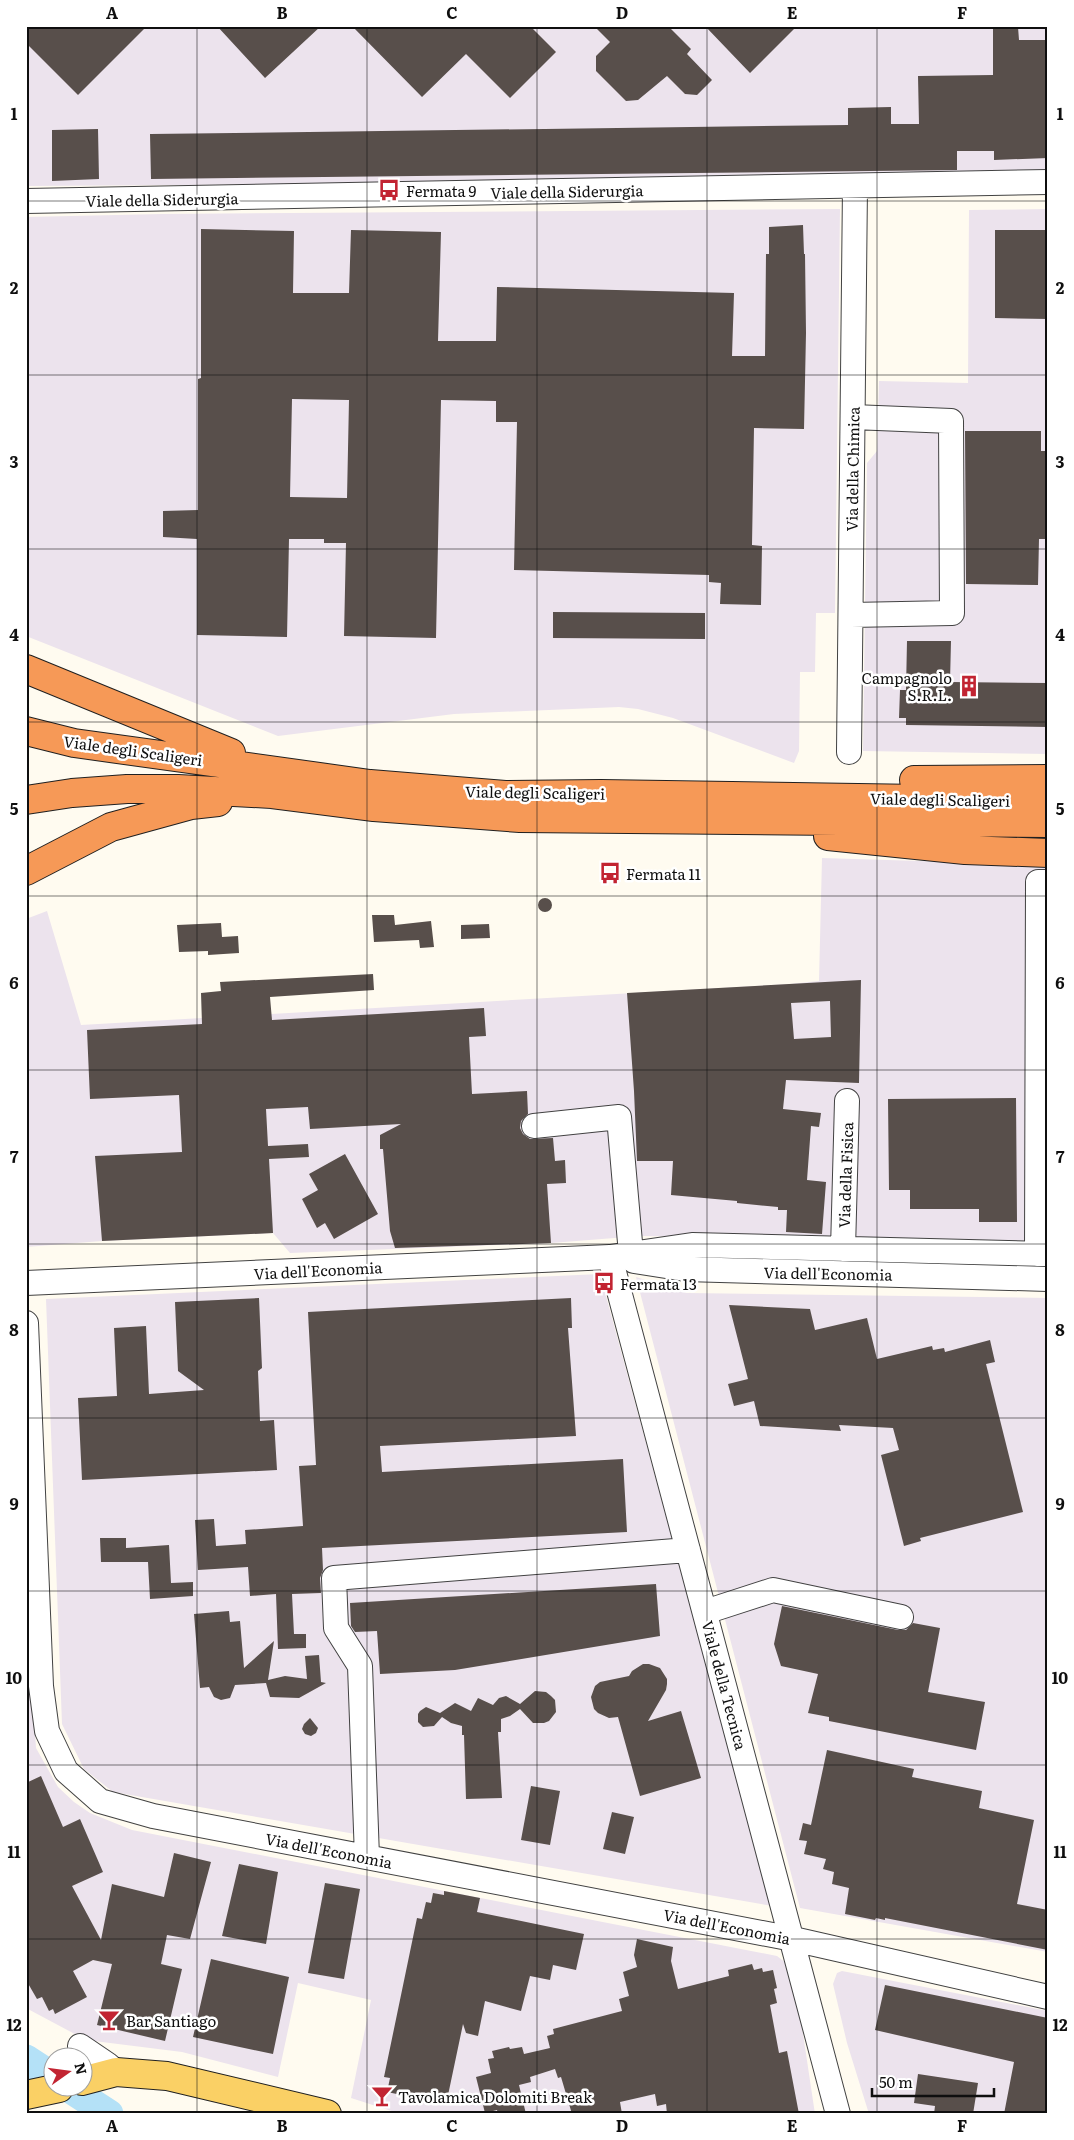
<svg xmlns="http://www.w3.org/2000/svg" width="1074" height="2140" viewBox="0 0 1074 2140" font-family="Literata,serif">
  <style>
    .industrial { fill: #ece3ed }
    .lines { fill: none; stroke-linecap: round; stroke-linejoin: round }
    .river { stroke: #b4e1f7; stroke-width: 29 }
    .building { fill: #584f4b; fill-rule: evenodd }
    .minor-casing { stroke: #424242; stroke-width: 26 }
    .major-casing { stroke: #202020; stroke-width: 30 }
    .highway-casing { stroke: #202020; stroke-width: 30 }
    .minor { stroke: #fff; stroke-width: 24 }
    .major { stroke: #fad065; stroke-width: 28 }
    .highway { stroke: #f69957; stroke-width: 28 }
    .grid { fill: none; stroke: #0f0f0f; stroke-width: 1; stroke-opacity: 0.55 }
    .labels { text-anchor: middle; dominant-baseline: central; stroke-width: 5; stroke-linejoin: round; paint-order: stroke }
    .poi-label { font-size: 15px; fill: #0f0f0f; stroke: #fff; text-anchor: start }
    .street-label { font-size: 15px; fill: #0f0f0f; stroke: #fff }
    .neatline { fill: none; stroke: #0f0f0f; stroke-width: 2 }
    .grid-label { font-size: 16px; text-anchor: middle; font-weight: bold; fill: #0f0f0f }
  </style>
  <rect width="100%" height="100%" fill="#fffbf0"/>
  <!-- industrial -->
  <path class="industrial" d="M26 26H1048V179L26 186Z
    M840 209 835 613H816L815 672H800L799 751 794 763 673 718 638 709 619 707 454 714 278 736 26 636V217L162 214Z
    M1048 209V754L863 751 867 463 877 451 879 381 968 383 969 210Z
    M822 858 1048 865V1244L854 1239 640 1236 551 1243 290 1253 273 1233 102 1241 26 1247V919L47 911 81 1025 790 984 819 981Z
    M600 1274 772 1906 113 1792 84 1769 62 1724 46 1299Z
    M636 1277 687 1293 1048 1298V1952L800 1908Z
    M26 1592 36 1748 58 1787 74 1802 90 1813 132 1830 777 1956 786 1963 799 2007 815 2114H401L351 2098 371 2000 298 1983 278 2077 182 2052 86 2040 26 2008Z
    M842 1971 1048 2011V2114H869L847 2043 833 1984 837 1973Z"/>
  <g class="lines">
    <!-- river -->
    <path class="river" d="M26 2059 52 2076
      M69 2088 109 2114"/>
  </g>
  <!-- building -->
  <path class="building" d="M26 26H147L78 95 26 43Z
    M217 26H321L265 78Z
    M352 26H530L556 52 510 98 466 54 422 97Z
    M594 26H668L691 49 687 54 712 80 697 95 685 94 667 76 638 100 626 101 596 71V56L610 42Z
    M705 26H797L750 73Z
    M1018 27 1019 40H1048V158L994 160V151H957V170L151 179 150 134 848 125V108L891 107V124H919L918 76 993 75V28Z
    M98 129 99 179 52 181V130Z
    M803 225 804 254H805L806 333 804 429 754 428 752 545 762 546 761 605 720 604 721 583 709 582V575L514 570 517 422H496V401L441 400 436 638 344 636 346 543H324V539H289L287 637 197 635V539L163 537V511L198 510V379L201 378V229L294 231 293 293H349L351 230 441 232 438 341H496L497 287 734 293 732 356H765L766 254H769V227ZM292 399 349 400 347 498 290 497Z
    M995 230H1048V319L995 318Z
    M965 431H1041V451H1048V539H1039L1038 585 966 584Z
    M553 612 705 613V639L553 638Z
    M907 641H951L950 682 1048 683V727L906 725V718H899L900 690H906Z
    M538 905a7 7 0 1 1 14 0a7 7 0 1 1-14 0Z
    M372 915H394L395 925 431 921 434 947 420 948 419 940 374 942Z
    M221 923 222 937 238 936 239 953 208 955V951L179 952 177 925Z
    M489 924 490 938 461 939V925Z
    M373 974 374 990 270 997 272 1020 484 1008 486 1036 469 1037 472 1094 527 1091 528 1114 521 1121 520 1128 523 1134 530 1139 553 1138 555 1161 565 1160 566 1183 547 1184 551 1243 395 1248 390 1231 383 1149H380V1135L401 1124 310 1129 308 1107 266 1109 268 1146 308 1144 309 1157 269 1159 273 1233 102 1241 95 1156 182 1152 179 1095 90 1099 87 1030 202 1024 201 993 221 991 220 982Z
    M861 980 859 1083 786 1080 783 1109 821 1113 819 1127 811 1126 807 1180 826 1182 822 1234 786 1232 787 1210H778V1207L737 1203V1201L671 1195 673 1161H637L634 1091 627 993ZM830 1001 831 1037 794 1039 791 1003Z
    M1016 1098 1017 1222H979V1209H910V1190H889L888 1099Z
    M345 1154 378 1214 334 1239 325 1223 317 1228 302 1199 318 1190 309 1174Z
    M259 1298 262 1368 258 1371 260 1421 274 1420 277 1470 82 1480 78 1398 117 1396 114 1328 146 1326 149 1394 204 1390 178 1371 175 1302Z
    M571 1298 572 1328H568L576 1436 380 1446 382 1472 623 1459 627 1532 322 1548 323 1570 320 1578 321 1593 292 1594 294 1634H306V1648L278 1649 276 1594 250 1596 248 1567 198 1570 195 1520 214 1519 216 1546 246 1544 245 1530 303 1526 299 1466 316 1465 308 1312Z
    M729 1305 810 1309 815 1330 867 1318 877 1359 932 1346 933 1350 944 1348 945 1352 990 1340 995 1362 986 1364 1023 1512 920 1538 921 1541 904 1546 881 1455 899 1450 893 1428 839 1425 841 1431 760 1426 754 1401 734 1406 728 1384 748 1379Z
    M100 1538H126V1548L169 1545 171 1583 193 1582V1596L150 1599 148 1562H101Z
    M656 1584 660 1636 455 1670 380 1674 377 1631 355 1632 351 1626 350 1603Z
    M782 1606 898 1630H906L913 1623 940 1628 928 1692 985 1702 976 1750 829 1721V1717L808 1713 818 1674 781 1666 774 1644Z
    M229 1611 230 1622 240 1621 244 1668 274 1641 268 1680 285 1676 307 1679 305 1656 319 1655 321 1682 326 1683 299 1698 270 1697 266 1683 235 1685 230 1698 221 1700 214 1697 209 1687 200 1688 194 1614Z
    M643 1664H649L660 1668 667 1679V1684L666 1690 648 1721 681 1711 701 1778 640 1796 618 1717 609 1718 598 1713 594 1709 591 1697 595 1686 600 1682 629 1676 632 1671Z
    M535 1691 546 1692 551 1696 555 1700 556 1712 549 1721 544 1723H533L520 1709 510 1716 501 1719V1732H498L502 1798 466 1799 464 1735H462V1726L451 1723 442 1717 434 1726 423 1727 418 1722V1714L420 1711 426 1707 440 1713 455 1703 471 1711 478 1698 493 1705 499 1698 506 1696 520 1704Z
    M310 1718 318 1728 316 1733 311 1736 305 1734 302 1729 304 1724Z
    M827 1750 914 1769 912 1777 982 1791 979 1808 1034 1820 1017 1904 1048 1910V1950L885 1918V1920L876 1918 875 1920 845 1914 849 1888 832 1884 834 1872 823 1869 826 1859 804 1854 807 1841 799 1840 803 1823 811 1825Z
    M41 1776 63 1827 80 1819 103 1872 72 1886 101 1940 112 1884 164 1897 174 1853 211 1862 190 1939 167 1935 161 1964 182 1969 165 2041 97 2025 112 1964 93 1960 73 1971 87 1997 55 2014 53 2009 49 2011 42 1997 37 1999 26 1980V1783Z
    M531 1786 560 1791 550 1845 521 1840Z
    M612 1812 634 1817 625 1854 603 1849Z
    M239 1864 278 1872 266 1944 222 1936Z
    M325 1883 360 1889 344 1979 308 1973Z
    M444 1891 480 1898 477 1912 584 1934 576 1970 553 1965 550 1980 530 1976 521 2011 485 2001 478 2036 466 2033 463 2024 447 2100 437 2098 436 2102 387 2092 390 2078 384 2077 417 1918 422 1919 426 1902 431 1903 433 1893 444 1895Z
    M637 1939 673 1947 671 1961 678 1989 729 1976 728 1970 752 1964 754 1970 762 1968 763 1972 773 1970 777 1988 774 1989 777 2003 770 2005 779 2053 787 2051 799 2114H667L666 2104 657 2106 655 2094 620 2102 622 2114H572L561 2077 558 2078 555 2069 530 2077 531 2082 519 2085 526 2114H498L497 2110 485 2113 476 2077 491 2073 488 2059 494 2058 492 2051 509 2047 510 2049 522 2047 524 2054 550 2048 547 2036 554 2034 553 2029 622 2011 619 1999 629 1996 623 1972 637 1967 634 1955Z
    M211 1959 289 1977 273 2054 193 2037Z
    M885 1985 1048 2018V2114H1004L1014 2062 875 2030Z
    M918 2074 978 2083 973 2114H934L935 2106 914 2103Z"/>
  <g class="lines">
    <!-- minor casing -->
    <g class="minor-casing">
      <path id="minor" d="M26 201 1048 182
        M851 615 952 613 951 421 853 417
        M849 752 855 186
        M534 1126 619 1117 631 1254
        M843 1249 847 1101
        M1037 1254 1038 882H1048
        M610 1257 838 2114
        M634 1261 685 1269 1048 1279
        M26 1283 610 1257 692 1245 1048 1254
        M26 1323 41 1686 47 1731 66 1771 100 1801 153 1816 793 1939 1048 1997
        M705 1612 773 1590 901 1617
        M367 1857 360 1666 336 1628 334 1578 688 1550
        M80 2046 108 2065 116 2072"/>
    </g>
    <!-- major casing -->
    <g class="major-casing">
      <path id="major" d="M82 2081 116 2072 167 2076 327 2114
        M26 2095 59 2088"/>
    </g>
    <!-- highway casing -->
    <g class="highway-casing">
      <path id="highway" d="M26 669 231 753
        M26 731 74 743 370 784 505 795 601 794 1048 801
        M914 780 1048 779
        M26 800 72 793 127 789H178L272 794 374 807 520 818 1048 823
        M828 836 965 850 1048 853
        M26 871 111 827 191 805 218 802"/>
    </g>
    <!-- minor -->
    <use href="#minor" class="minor"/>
    <!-- major -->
    <use href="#major" class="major"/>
    <!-- highway -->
    <use href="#highway" class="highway"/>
  </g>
  <!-- grid -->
  <path class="grid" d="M197 26V2114M367 26V2114M537 26V2114M707 26V2114M877 26V2114M26 201H1048M26 375H1048M26 549H1048M26 722H1048M26 896H1048M26 1070H1048M26 1244H1048M26 1418H1048M26 1591H1048M26 1765H1048M26 1939H1048"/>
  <!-- icons -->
  <defs>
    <g id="bus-bare" transform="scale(1.725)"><path d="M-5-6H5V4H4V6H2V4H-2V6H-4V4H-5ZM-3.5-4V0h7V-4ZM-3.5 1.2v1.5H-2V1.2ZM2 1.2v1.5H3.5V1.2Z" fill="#c22432" stroke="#fff" stroke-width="2.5" paint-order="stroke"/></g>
    <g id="building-bare" transform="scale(1.725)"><path d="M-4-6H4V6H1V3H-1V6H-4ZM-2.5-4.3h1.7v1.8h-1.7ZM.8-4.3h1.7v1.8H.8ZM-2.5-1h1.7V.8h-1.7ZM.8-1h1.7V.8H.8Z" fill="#c22432" stroke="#fff" stroke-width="2.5" paint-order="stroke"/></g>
    <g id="bar-bare" transform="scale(1.725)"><path d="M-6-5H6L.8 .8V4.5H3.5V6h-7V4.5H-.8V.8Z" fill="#c22432" stroke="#fff" stroke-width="2.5" paint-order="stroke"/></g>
  </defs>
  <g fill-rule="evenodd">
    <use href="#bus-bare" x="389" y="190"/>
    <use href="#building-bare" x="969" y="686"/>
    <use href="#bus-bare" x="610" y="873"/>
    <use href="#bus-bare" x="604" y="1283"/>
    <use href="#bar-bare" x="109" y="2020"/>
    <use href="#bar-bare" x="382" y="2096"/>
  </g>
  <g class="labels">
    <!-- poi labels -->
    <g class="poi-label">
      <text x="406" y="190">Fermata 9</text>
      <text x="952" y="677" text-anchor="end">Campagnolo<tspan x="952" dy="17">S.R.L.</tspan></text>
      <text x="626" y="873">Fermata 11</text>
      <text x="620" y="1283">Fermata 13</text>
      <text x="126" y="2020">Bar Santiago</text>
      <text x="398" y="2096">Tavolamica Dolomiti Break</text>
    </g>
    <!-- street labels -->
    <g class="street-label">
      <text transform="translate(567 191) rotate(-1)">Viale della Siderurgia</text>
      <text transform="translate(162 199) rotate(-1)">Viale della Siderurgia</text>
      <text transform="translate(852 469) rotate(-89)">Via della Chimica</text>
      <text transform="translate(133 750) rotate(8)">Viale degli Scaligeri</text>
      <text transform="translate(535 792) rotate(1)">Viale degli Scaligeri</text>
      <text transform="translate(940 799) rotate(1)">Viale degli Scaligeri</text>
      <text transform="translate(845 1175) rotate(-88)">Via della Fisica</text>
      <text transform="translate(318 1270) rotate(-3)">Via dell'Economia</text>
      <text transform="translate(828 1273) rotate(1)">Via dell'Economia</text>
      <text transform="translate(725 1685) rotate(75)">Viale della Tecnica</text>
      <text transform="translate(329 1850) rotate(11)">Via dell'Economia</text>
      <text transform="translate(727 1926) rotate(11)">Via dell'Economia</text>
    </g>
  </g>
  <!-- border -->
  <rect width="1074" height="2140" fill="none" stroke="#ffffff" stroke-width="55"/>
  <!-- north arrow -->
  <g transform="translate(68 2072) rotate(76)"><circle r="24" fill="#ffffff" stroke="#9f9f9f"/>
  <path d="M0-4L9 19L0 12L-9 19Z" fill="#c22432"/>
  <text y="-8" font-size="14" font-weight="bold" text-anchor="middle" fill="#0f0f0f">N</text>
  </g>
  <!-- scale -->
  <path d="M872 2088v8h122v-8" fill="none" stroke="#0f0f0f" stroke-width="2.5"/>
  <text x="879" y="2088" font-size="15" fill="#0f0f0f" stroke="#ffffff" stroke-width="4" paint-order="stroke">50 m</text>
  <rect x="28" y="28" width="1018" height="2084" class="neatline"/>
  <g class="grid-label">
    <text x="112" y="19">A</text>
    <text x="282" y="19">B</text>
    <text x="452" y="19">C</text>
    <text x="622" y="19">D</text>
    <text x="792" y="19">E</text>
    <text x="962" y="19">F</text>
    <text x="14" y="120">1</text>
    <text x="1060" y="120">1</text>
    <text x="14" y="294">2</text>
    <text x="1060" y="294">2</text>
    <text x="14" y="468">3</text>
    <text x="1060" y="468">3</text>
    <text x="14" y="641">4</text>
    <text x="1060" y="641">4</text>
    <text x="14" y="815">5</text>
    <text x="1060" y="815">5</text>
    <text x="14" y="989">6</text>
    <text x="1060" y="989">6</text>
    <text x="14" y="1163">7</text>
    <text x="1060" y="1163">7</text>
    <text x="14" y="1336">8</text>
    <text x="1060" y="1336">8</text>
    <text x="14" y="1510">9</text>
    <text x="1060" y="1510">9</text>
    <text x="14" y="1684">10</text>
    <text x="1060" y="1684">10</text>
    <text x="14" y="1858">11</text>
    <text x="1060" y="1858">11</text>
    <text x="14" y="2031">12</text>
    <text x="1060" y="2031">12</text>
    <text x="112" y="2132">A</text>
    <text x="282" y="2132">B</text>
    <text x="452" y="2132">C</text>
    <text x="622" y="2132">D</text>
    <text x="792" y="2132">E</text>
    <text x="962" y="2132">F</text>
  </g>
</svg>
